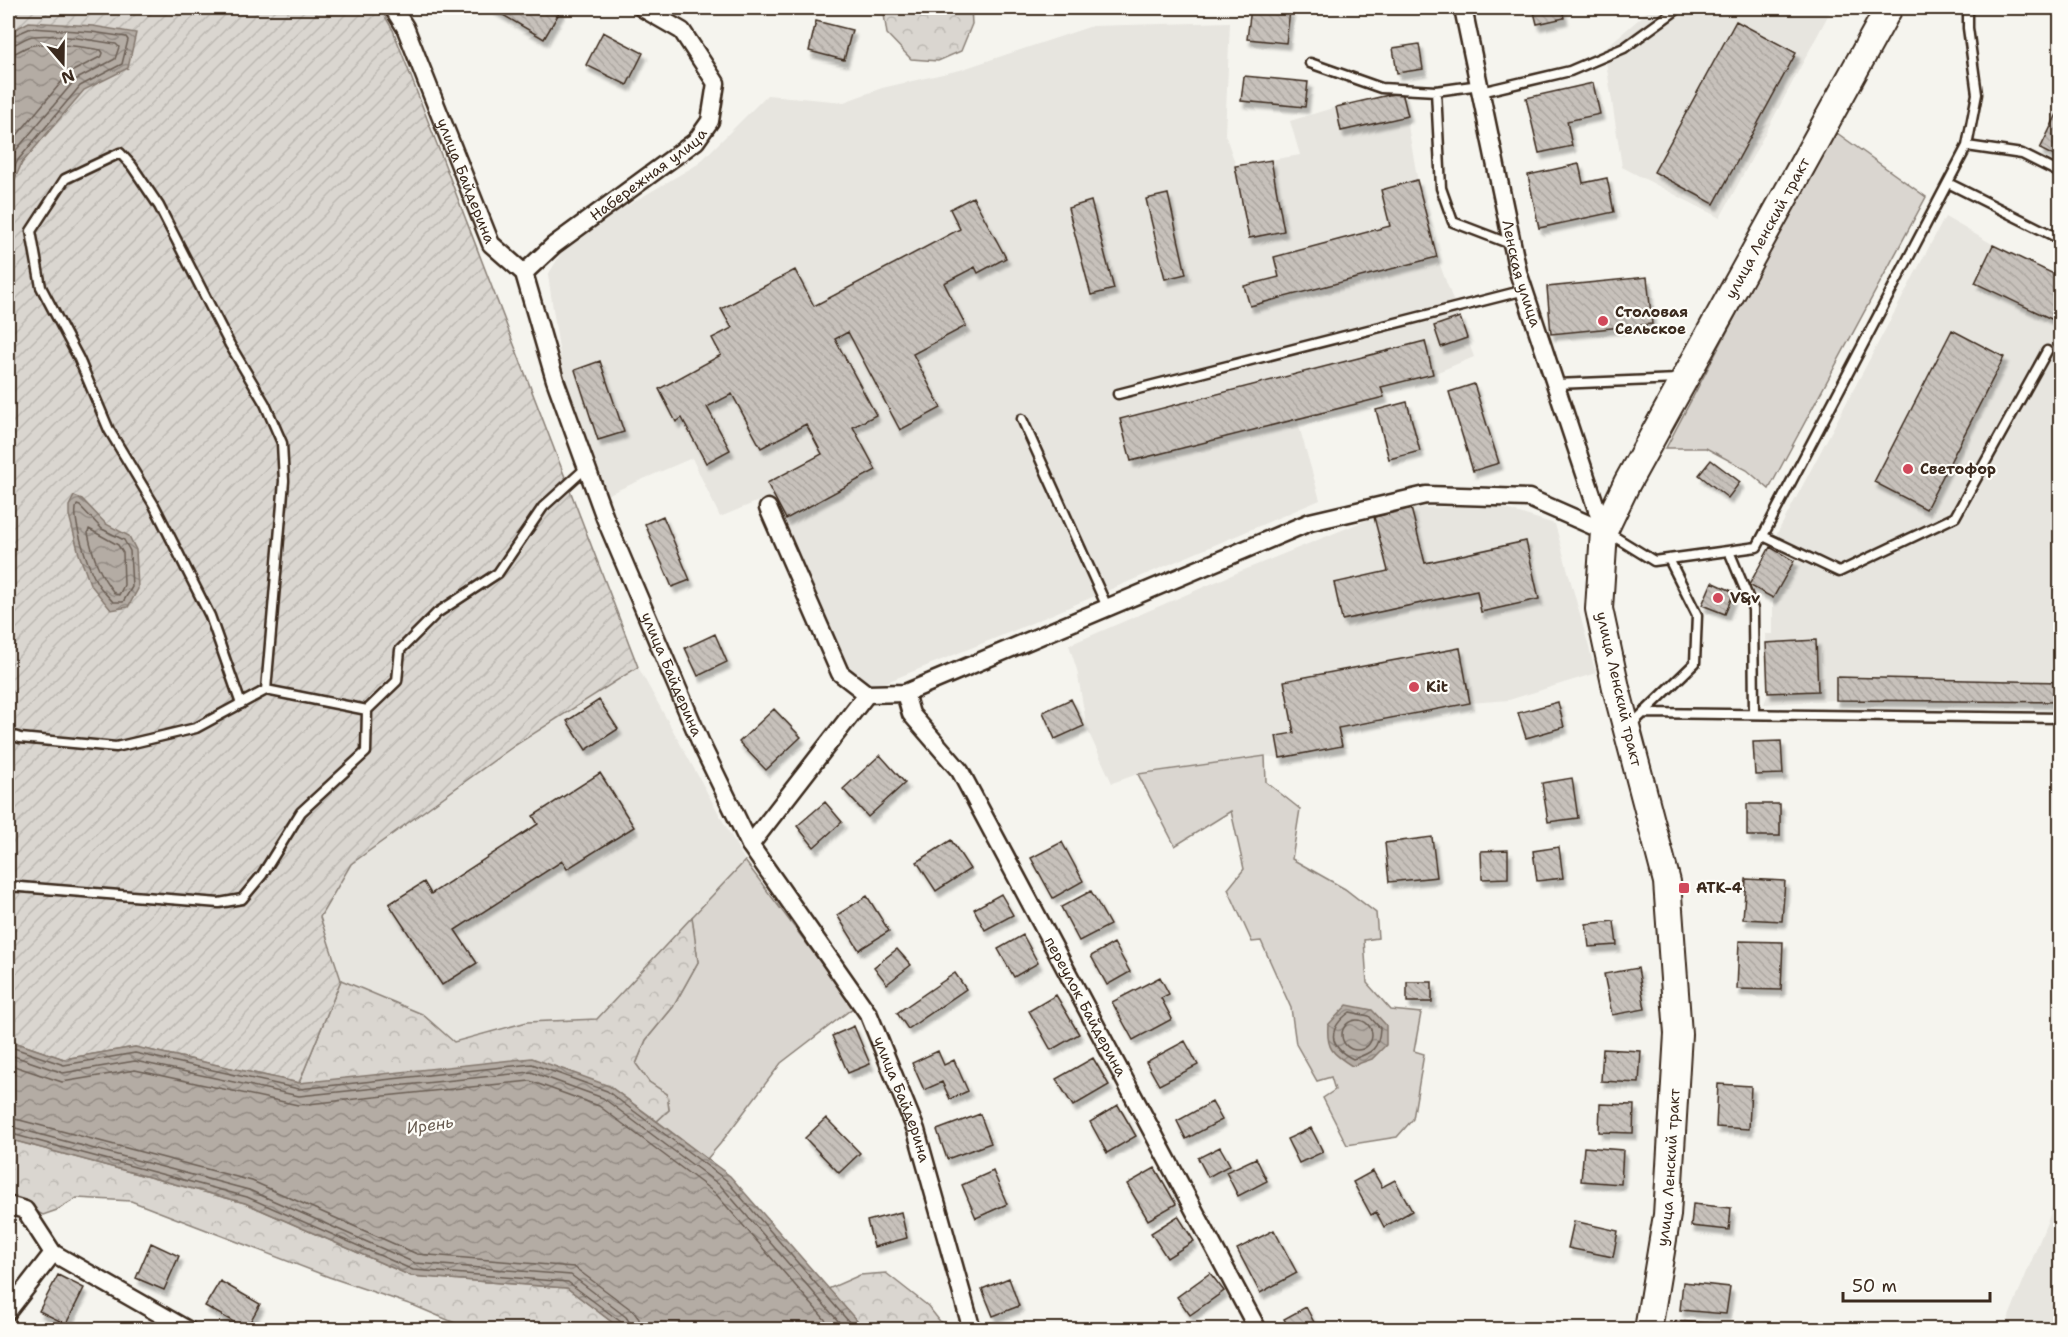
<svg xmlns="http://www.w3.org/2000/svg" width="2068" height="1337" viewBox="0 0 2068 1337" font-family="'Shantell Sans',sans-serif">
  <style>
    .built { fill: #e7e5df }
    .green { fill: #dad6d0; stroke: #8a8077; stroke-width: 1.5 }
    .forest { fill: url(#forest-crowns); stroke: #8a8077; stroke-width: 1.5 }
    .garden { fill: url(#garden-furrows); stroke: #8a8077; stroke-width: 1.5 }
    .water { fill: url(#water-waves); stroke: #84786e; stroke-width: 1.5 }
    .lines { fill: none; stroke-linecap: round; stroke-linejoin: round }
    .shore { stroke: #6b5e54; stroke-width: 1.5 }
    .building { fill: url(#building-back-hatch); stroke: #3b2a1e; stroke-width: 1.5; filter: url(#shadow) }
    .service-casing { stroke: #3b2a1e; stroke-width: 13 }
    .minor-casing { stroke: #3b2a1e; stroke-width: 21 }
    .primary-casing { stroke: #3b2a1e; stroke-width: 30 }
    .service { stroke: #fdfcf7; stroke-width: 8 }
    .minor { stroke: #fdfcf7; stroke-width: 16 }
    .primary { stroke: #fdfcf7; stroke-width: 26 }
    .poi-dot { fill: #d1495b; stroke: #fdfcf7; stroke-width: 2 }
    .labels { text-anchor: middle; dominant-baseline: central; stroke-width: 4.5; stroke-linejoin: round; paint-order: stroke }
    .street-label { font-size: 15px; fill: #3b2a1e; stroke: #fdfcf7 }
    .poi-label { font-size: 15px; font-weight: bold; fill: #3b2a1e; stroke: #fdfcf7; text-anchor: start }
    .water-label { font-size: 16px; font-style: italic; fill: #65584d; stroke: #fdfcf7 }
  </style>
  <defs>
    <pattern id="forest-crowns" width="20" height="18" patternUnits="userSpaceOnUse" patternTransform="scale(1.5)"><rect width="20" height="18" fill="#dad6d0"/><path d="M2 6a3 3 0 1 1 6 0M12 15a3 3 0 1 1 6 0" fill="none" stroke="#bcb8b2"/></pattern>
    <pattern id="garden-furrows" width="10" height="10" patternUnits="userSpaceOnUse" patternTransform="scale(1.5)"><rect width="10" height="10" fill="#dad6d0"/><path d="M-1 1l2-2M0 10L10 0M9 11l2-2" fill="none" stroke="#bcb8b2"/></pattern>
    <pattern id="water-waves" width="16" height="10" patternUnits="userSpaceOnUse" patternTransform="scale(1.5)"><rect width="16" height="10" fill="#b4aca4"/><path d="M0 5q4-4 8 0t8 0" fill="none" stroke="#948c85"/></pattern>
    <pattern id="building-back-hatch" width="6" height="6" patternUnits="userSpaceOnUse" patternTransform="scale(1.5)"><rect width="6" height="6" fill="#c7c1bb"/><path d="M-1 5l2 2M0 0l6 6M5-1l2 2" fill="none" stroke="#aca6a0"/></pattern>
    <filter id="shadow"><feDropShadow dx="3.5" dy="6" stdDeviation="1.5" flood-color="#0004"/></filter>
  </defs>
  <rect width="100%" height="100%" fill="#f5f4ee"/>
  <filter id="ink" filterUnits="userSpaceOnUse"><feTurbulence type="fractalNoise" baseFrequency=".0167" numOctaves="2"/><feDisplacementMap in="SourceGraphic" scale="12" xChannelSelector="R" yChannelSelector="G"/><feConvolveMatrix kernelMatrix="1 2 1 2 8 2 1 2 1" color-interpolation-filters="sRGB"/></filter>
  <g filter="url(#ink)">
    <!-- built -->
    <path class="built" d="M1652 8H1832L1720 218 1622 167 1604 49Z
      M1230 22 1225 134 1236 166 1300 155 1290 121 1336 107 1402 92 1419 188 1437 257 1474 357 1433 374 1382 387 1384 397 1297 419 1320 500 1013 631 872 688 844 669 766 498 720 517 692 458 604 496 564 383 548 275 569 240 698 164 767 95 844 102 882 88 960 70 1092 26Z
      M1945 217 1994 245 2060 277V682L1837 677 1836 700 1764 704 1768 693 1766 634H1773V598L1794 561 1770 547Z
      M1496 506 1555 524 1596 673 1509 700 1470 703 1339 727 1342 746 1280 758 1265 756 1138 774 1112 783 1087 729 1077 670 1069 645 1234 574 1374 517 1411 508Z
      M638 667 745 861 597 1019 527 1022 454 1042 422 1014 341 980 320 917 351 864 514 746Z
      M2060 1190V1329H2004Z"/>
    <!-- green -->
    <path class="green" d="M1837 133 1926 197 1769 489 1747 470 1706 448H1666L1824 148Z
      M1265 756 1266 782 1300 809 1292 859 1345 889 1376 913 1378 938 1364 940 1367 983 1391 1010 1421 1013 1414 1051 1424 1054 1413 1119 1397 1137 1347 1145 1323 1098 1335 1090 1331 1077 1317 1081 1296 1044 1291 1008 1261 941 1252 942 1228 889 1244 869 1231 811 1175 846 1138 774Z
      M745 861 854 1007 781 1063 720 1144 707 1159 657 1121 669 1110 667 1094 649 1082 636 1064 646 1040 673 1007 698 962 692 917Z"/>
    <!-- forest -->
    <path class="forest" d="M883 8H971L972 24 961 51 938 61 911 59 887 34Z
      M692 917 698 962 673 1007 646 1040 636 1064 649 1082 667 1094 669 1110 657 1121 609 1086 299 1083 341 980 422 1014 454 1042 527 1022 597 1019Z
      M8 1139 245 1203 411 1276 567 1288 621 1329H469L415 1306 329 1277 131 1201 77 1198 57 1210 43 1215 8 1197Z
      M886 1273 928 1306 946 1329H864L828 1289 860 1275Z"/>
    <!-- garden -->
    <path class="garden" d="M8 8H380L393 30 638 667 514 746 351 864 320 917 341 980 299 1083 135 1047 64 1059 8 1040Z"/>
    <!-- water -->
    <path class="water" d="M29 22 93 26 136 33 128 68 84 90 22 163 8 194V33Z
      M74 496 82 499 106 524 129 536 136 550 138 589 128 607 111 610 90 584 79 554 69 515V506Z
      M1347 1005 1372 1010 1386 1025V1045L1372 1059 1352 1066C1333 1054 1326 1049 1328 1025Z
      M8 1040 64 1059 135 1047 299 1083 532 1058 609 1086 730 1176 864 1329H621L567 1288 411 1276 245 1203 8 1139Z"/>
    <g class="lines">
      <!-- shore -->
      <path class="shore" d="M8 38 31 28 92 32 126 37 128 40 122 64 80 86 18 160 8 180
        M8 46C18 45 25 36 34 36 60 34 91 40 116 44L119 47 115 59 75 80 12 155 8 163
        M8 55C18 54 24 46 34 45 46 42 88 48 101 50L103 53 102 56 69 73 8 146
        M77 505 80 506 102 529 124 540 130 551 132 587 123 602H113C107 595 99 588 95 579 88 566 71 517 77 505Z
        M89 529 118 545 123 553 124 585 119 595 115 594C99 574 93 557 88 533Z
        M1350 1012 1369 1016 1380 1028C1379 1049 1372 1053 1353 1059 1327 1046 1328 1028 1350 1012Z
        M1342 1035a15 15 0 1 1 30 0a15 15 0 1 1-30 0Z
        M8 1046 64 1065 135 1053 299 1089 532 1064 607 1091 726 1180 856 1330
        M8 1054 63 1073 135 1061 299 1096 531 1072 603 1098 721 1186 846 1330
        M8 1064 62 1082 135 1070 298 1105 530 1081 599 1106 715 1193 834 1330
        M8 1117 252 1181 417 1254 574 1267 633 1311 639 1319 640 1330
        M8 1126 249 1190 415 1263 571 1275 626 1317 630 1323 631 1330
        M8 1133 247 1197 413 1270 568 1282 621 1322 624 1330"/>
    </g>
    <!-- building -->
    <path class="building" d="M491 8H562L544 39Z
      M1251 8 1290 11 1286 43 1247 39Z
      M1533 8H1562L1564 18 1537 24Z
      M816 21 852 30 844 60 809 51Z
      M1736 21 1796 53 1714 204 1654 172Z
      M603 32 643 53 627 85 586 65Z
      M1419 44 1423 69 1397 73 1393 48Z
      M1244 76 1308 82 1305 107 1241 101Z
      M1593 83 1600 114 1567 121 1572 146 1539 153 1526 98Z
      M1402 92 1408 116 1341 131 1336 107Z
      M2058 112 2060 113V159L2040 149Z
      M1271 160 1284 231 1249 238 1235 166Z
      M1579 164 1583 183 1607 178 1614 212 1539 228 1528 175Z
      M1417 180 1437 257 1250 306 1244 286 1279 277 1274 257 1390 226 1381 190Z
      M1168 194 1186 274 1165 279 1146 199Z
      M973 197 1006 258 978 273 975 267 944 283 966 326 913 354 941 408 900 430 848 332 835 339 876 415 853 427 876 470 786 519 767 483 822 454 806 424 761 448 732 394 707 407 730 450 706 463 682 418 676 422 659 389 721 355 712 338 732 328 721 309 795 270 814 306 960 229 950 209Z
      M1091 201 1114 289 1091 295 1068 208Z
      M1993 245 2060 277V323L1975 283Z
      M1647 277 1652 324 1551 334 1547 287Z
      M1460 317 1467 338 1441 347 1434 326Z
      M1952 330 2004 357 1926 509 1874 482Z
      M1425 341 1433 374 1381 387 1384 397 1131 461 1120 419Z
      M600 361 624 432 598 440 575 370Z
      M1474 384 1499 463 1473 471 1449 392Z
      M1407 402 1420 451 1389 459 1376 410Z
      M1711 460 1740 482 1728 498 1699 475Z
      M1411 508 1425 563 1526 541 1539 599 1481 612 1477 591 1342 620 1334 583 1388 571 1374 517Z
      M663 516 690 580 672 587 645 524Z
      M1770 547 1794 561 1773 598 1749 585Z
      M1712 582 1734 592 1725 614 1702 605Z
      M715 634 727 662 698 676 685 648Z
      M1816 640 1818 691 1768 693 1766 643Z
      M1460 648 1470 703 1338 728 1342 746 1280 758 1276 736 1294 733 1284 681Z
      M1836 677 2060 682V702L1836 700Z
      M1071 699 1084 726 1055 739 1043 712Z
      M599 700 618 729 586 750 567 721Z
      M1558 702 1564 727 1526 738 1518 713Z
      M774 709 801 737 766 770 739 742Z
      M1781 741 1783 774 1755 775 1753 742Z
      M880 755 905 783 868 817 843 789Z
      M600 773 634 827 567 869 562 861 455 930 477 963 442 985 389 904 424 882 431 894 538 824 533 816Z
      M1572 778 1578 818 1548 822 1542 783Z
      M825 802 842 822 814 847 797 826Z
      M1747 804H1780V836H1747Z
      M1432 837 1437 877 1389 882 1385 843Z
      M951 840 970 869 936 891 917 862Z
      M1062 842 1083 881 1053 898 1031 858Z
      M1559 847 1563 878 1537 881 1533 851Z
      M1508 850V878L1482 879 1481 851Z
      M1746 879 1785 881 1782 921 1743 919Z
      M1091 891 1110 925 1079 941 1061 907Z
      M1001 894 1013 915 985 930 974 909Z
      M867 896 889 931 859 950 837 915Z
      M1614 921 1617 945 1589 947 1586 924Z
      M1023 935 1038 963 1014 977 998 949Z
      M1739 941 1783 942 1781 990 1737 989Z
      M1114 943 1130 972 1107 985 1091 956Z
      M897 949 911 965 887 984 874 967Z
      M1638 968 1645 1009 1612 1015 1604 974Z
      M955 973 966 989 908 1029 897 1013Z
      M1160 977 1169 994 1161 998 1172 1019 1133 1040 1112 1002Z
      M1407 982H1432V1002H1407Z
      M1056 995 1079 1034 1051 1050 1029 1011Z
      M854 1026 870 1064 848 1073 832 1036Z
      M1185 1041 1198 1065 1159 1085 1146 1062Z
      M1603 1049 1641 1051 1639 1083 1601 1081Z
      M938 1051 944 1065 954 1060 968 1091 950 1099 942 1082 924 1090 912 1063Z
      M1093 1058 1109 1085 1073 1106 1056 1079Z
      M1718 1084 1751 1086 1749 1129 1716 1127Z
      M1212 1102 1222 1120 1186 1139 1177 1121Z
      M1600 1104 1634 1105 1633 1133 1599 1132Z
      M1118 1105 1136 1136 1107 1153 1090 1122Z
      M980 1114 991 1143 947 1159 937 1130Z
      M826 1118 860 1153 839 1173 805 1138Z
      M1311 1128 1323 1152 1299 1163 1287 1139Z
      M1220 1147 1230 1165 1208 1177 1198 1158Z
      M1584 1147 1623 1150 1621 1184 1581 1181Z
      M1256 1158 1267 1181 1238 1196 1226 1172Z
      M1155 1168 1176 1204 1148 1220 1127 1184Z
      M993 1171 1007 1204 976 1218 962 1185Z
      M1373 1171 1382 1187 1395 1180 1412 1211 1384 1227 1376 1212 1371 1215 1353 1182Z
      M1693 1204 1731 1208 1729 1230 1691 1226Z
      M901 1212 907 1238 874 1247 867 1221Z
      M1178 1216 1194 1241 1167 1258 1151 1233Z
      M1574 1221 1618 1231 1613 1257 1568 1248Z
      M1274 1230 1297 1273 1260 1293 1237 1249Z
      M151 1243 179 1256 164 1290 136 1278Z
      M1210 1273 1224 1291 1190 1315 1177 1297Z
      M58 1275 84 1288 66 1324 39 1311Z
      M1009 1278 1019 1306 993 1316 982 1289Z
      M220 1281 260 1304 246 1329 205 1306Z
      M1683 1282 1730 1287 1726 1314 1680 1310Z
      M1306 1307 1318 1330H1290L1284 1319Z
      M1675 1321 1707 1323V1330H1674Z"/>
    <g class="lines">
      <!-- service casing -->
      <g class="service-casing">
        <path id="service" d="M1310 63 1381 88 1436 91 1480 85
          M1436 91 1441 188 1453 222 1513 245
          M1481 92 1570 71 1624 48 1679 8
          M1967 146 1977 94 1968 28V8
          M1948 183 2060 239
          M1556 384 1678 379
          M1118 394 1525 290
          M1022 419 1108 609
          M1607 532 1654 561 1757 547 1967 146 2022 154 2060 173
          M1763 536 1839 572 1955 517 2047 351
          M1729 551 1753 609 1754 714
          M241 704 210 616 154 505 109 430 79 359 41 287 31 231 65 179 120 153 132 166 159 206 230 345 265 404 282 443 284 481 266 690
          M1644 713 2060 718
          M1630 726 1695 663 1697 615 1669 559
          M8 734 20 738 116 747 196 728 266 690 367 710 397 681 400 650 437 613 498 573 543 507 587 467
          M8 886 219 903 242 899 262 875 301 812 366 752 367 710"/>
      </g>
      <!-- minor casing -->
      <g class="minor-casing">
        <g id="minor">
          <path id="s1" d="M393 8 405 27 491 244 524 273 555 380 605 518 703 748 750 845 869 1015 916 1130 972 1330"/>
          <path id="s2" d="M1463 8 1518 272 1604 531"/>
          <path id="s3" d="M524 273 554 245 696 141 710 121 716 83 682 31 642 8"/>
          <path d="M768 508 840 673 867 694 905 693 1310 522 1426 495 1529 498 1604 531"/>
          <path id="s4" d="M905 693 911 714 960 771 1258 1330"/>
          <path d="M750 845 867 694"/>
          <path d="M8 1205 25 1210 53 1253 188 1330"/>
          <path d="M8 1311 53 1253"/>
        </g>
      </g>
      <!-- primary casing -->
      <g class="primary-casing">
        <g id="primary">
          <path id="s5" d="M1648 1330 1667 1215 1678 1034 1667 882 1616 688 1599 609 1604 531 1627 483 1889 8"/>
        </g>
      </g>
      <!-- service -->
      <use href="#service" class="service"/>
      <!-- minor -->
      <use href="#minor" class="minor"/>
      <!-- primary -->
      <use href="#primary" class="primary"/>
    </g>
  </g>
  <!-- markers -->
  <g class="poi-dot">
    <circle cx="1603" cy="321" r="6"/>
    <circle cx="1908" cy="469" r="6"/>
    <circle cx="1718" cy="598" r="6"/>
    <circle cx="1414" cy="687" r="6"/>
    <rect x="1678" y="882" width="12" height="12" rx="3"/>
  </g>
  <g class="labels">
    <!-- street labels -->
    <g class="street-label">
      <text stroke="none"><textPath href="#s3" startOffset="159">Набережная улица</textPath></text>
      <text stroke="none"><textPath href="#s1" startOffset="188">улица Байдерина</textPath></text>
      <text stroke="none"><textPath href="#s5" startOffset="1154">улица Ленский тракт</textPath></text>
      <text stroke="none"><textPath href="#s2" startOffset="272">Ленская улица</textPath></text>
      <text stroke="none"><textPath href="#s1" startOffset="728">улица Байдерина</textPath></text>
      <text transform="translate(1619 689) rotate(77)">улица Ленский тракт</text>
      <text stroke="none"><textPath href="#s4" startOffset="364">переулок Байдерина</textPath></text>
      <text stroke="none"><textPath href="#s1" startOffset="1214">улица Байдерина</textPath></text>
      <text stroke="none"><textPath href="#s5" startOffset="164">улица Ленский тракт</textPath></text>
    </g>
    <!-- poi labels -->
    <g class="poi-label">
      <text x="1615" y="312">Столовая<tspan x="1615" dy="17">Сельское</tspan></text>
      <text x="1920" y="469">Светофор</text>
      <text x="1730" y="598">V&amp;v</text>
      <text x="1426" y="687">Kit</text>
      <text x="1696" y="888">АТК-4</text>
    </g>
    <!-- water labels -->
    <g class="water-label">
      <text transform="translate(430 1125) rotate(-8)">Ирень</text>
    </g>
  </g>
  <!-- margin -->
  <rect width="2068" height="1337" fill="none" stroke="#fdfcf7" stroke-width="30"/>
  <rect x="15" y="15" width="2038" height="1307" fill="none" stroke="#3b2a1e" stroke-width="2" filter="url(#ink)"/>
  <!-- north arrow -->
  <g transform="translate(63 63) rotate(160)" stroke="#fdfcf7" stroke-width="4.5" paint-order="stroke">
  <path d="M0-4.5L10 22L0 15L-10 22Z" fill="#3b2a1e"/>
  <text y="-9" font-size="16" font-weight="bold" text-anchor="middle" fill="#3b2a1e">N</text>
  </g>
  <!-- scale -->
  <path d="M1843 1292v9h147v-9" fill="none" stroke="#3b2a1e" stroke-width="3"/>
  <text x="1852" y="1292" font-size="18" fill="#3b2a1e" stroke="#fdfcf7" stroke-width="4.5" paint-order="stroke">50 m</text>
</svg>
